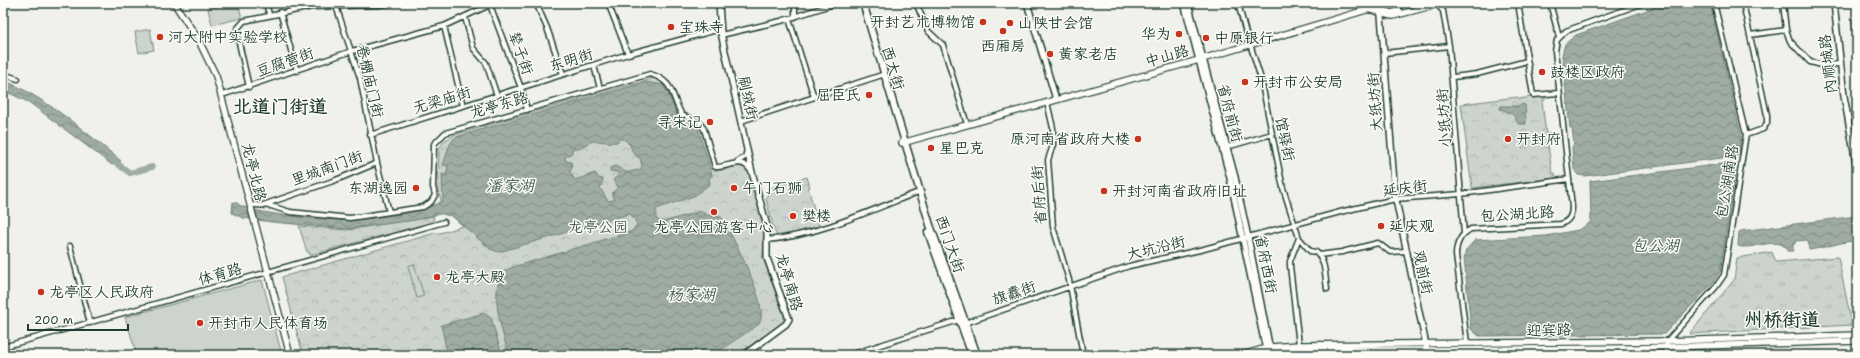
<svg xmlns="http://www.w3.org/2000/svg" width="1860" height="358" viewBox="0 0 1860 358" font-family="'Shantell Sans','LXGW WenKai TC',sans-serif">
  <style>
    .grass { fill: url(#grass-tufts); stroke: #768880 }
    .forest { fill: url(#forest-crowns); stroke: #768880 }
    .garden { fill: #cdd3cd; stroke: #768880 }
    .water { fill: url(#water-waves); stroke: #6c8077; fill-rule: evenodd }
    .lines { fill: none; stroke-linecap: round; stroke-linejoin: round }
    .river { stroke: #9faca4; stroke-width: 6 }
    .minor-casing { stroke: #1f3d34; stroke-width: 7 }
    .tertiary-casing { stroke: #1f3d34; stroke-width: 8 }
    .secondary-casing { stroke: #1f3d34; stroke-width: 8 }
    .primary-casing { stroke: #1f3d34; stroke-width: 9 }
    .minor { stroke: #fdfcf7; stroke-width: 4 }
    .tertiary { stroke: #fdfcf7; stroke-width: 5 }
    .secondary { stroke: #fdfcf7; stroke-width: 5.5 }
    .primary { stroke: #fdfcf7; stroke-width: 6 }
    .poi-dot { fill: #c8321e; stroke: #fdfcf7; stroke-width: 1.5 }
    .labels { text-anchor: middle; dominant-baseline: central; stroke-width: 3; stroke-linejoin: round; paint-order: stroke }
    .poi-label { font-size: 15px; fill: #1f3d34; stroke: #fdfcf7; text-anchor: start }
    .street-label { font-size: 15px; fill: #1f3d34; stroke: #fdfcf7 }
    .park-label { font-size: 15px; fill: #425b53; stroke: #fdfcf7 }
    .water-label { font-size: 16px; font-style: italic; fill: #455e56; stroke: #fdfcf7 }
    .district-label { font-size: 19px; font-weight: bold; fill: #1f3d34; stroke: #fdfcf7 }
  </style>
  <defs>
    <pattern id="grass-tufts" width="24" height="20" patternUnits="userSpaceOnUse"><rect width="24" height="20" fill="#cdd3cd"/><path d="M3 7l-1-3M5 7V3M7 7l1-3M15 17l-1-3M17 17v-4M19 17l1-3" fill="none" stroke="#b0b6b1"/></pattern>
    <pattern id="forest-crowns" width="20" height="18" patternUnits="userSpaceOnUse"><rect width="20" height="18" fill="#cdd3cd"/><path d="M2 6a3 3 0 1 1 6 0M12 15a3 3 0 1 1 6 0" fill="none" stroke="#b0b6b1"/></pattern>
    <pattern id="water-waves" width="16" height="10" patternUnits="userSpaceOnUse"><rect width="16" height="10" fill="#9faca4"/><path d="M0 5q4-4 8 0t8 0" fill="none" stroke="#818d86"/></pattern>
  </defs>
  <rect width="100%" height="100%" fill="#f0f1eb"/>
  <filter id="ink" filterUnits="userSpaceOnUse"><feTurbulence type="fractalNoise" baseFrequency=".025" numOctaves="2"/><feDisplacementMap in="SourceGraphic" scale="8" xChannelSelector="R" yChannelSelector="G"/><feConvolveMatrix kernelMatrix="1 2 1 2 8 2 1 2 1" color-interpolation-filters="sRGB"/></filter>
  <g filter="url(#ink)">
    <!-- grass -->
    <path class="grass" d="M1772 252 1776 262 1838 257 1852 325 1689 334 1734 280 1737 258Z"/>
    <!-- forest -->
    <path class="forest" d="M1851 17H1857V68Z
      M654 78C674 83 670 104 681 118L701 126 713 169C724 174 738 160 748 170L764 229 763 258 784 316V321L780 325 737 355H303L282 277 435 233H440L463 226 452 216 445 215 438 189 439 149 444 141 454 135Z
      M1545 95V100L1542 101 1546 134 1550 133 1551 144 1548 145 1552 173H1555L1556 178 1472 188 1461 104 1518 97 1519 99Z
      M807 177 810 187 808 188 819 226 781 237 777 236 774 230 766 199 770 188Z
      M433 216 434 219 429 223 310 255 309 252H307L299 226 347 230Z"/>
    <!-- garden -->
    <path class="garden" d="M231 3H238L242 18 212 25 208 9Z
      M150 29 154 50 139 53 135 32Z
      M414 264 424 296 417 298 408 266Z
      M262 280 282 355H137L125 317Z"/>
    <!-- water -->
    <path class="water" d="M1667 3H1710L1741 135 1739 154 1737 156 1585 176 1578 175 1574 169 1572 147 1574 144 1572 128H1570L1562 55 1565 44 1576 35Z
      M3 80C45 97 86 132 121 161L112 165 30 103 3 90Z
      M646 82 663 85 668 93 680 123 693 125 698 128 712 175 709 179 710 184 694 196 656 209V219L663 222 701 211 707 215 721 217C732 235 771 307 759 324L713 355H509C503 335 490 296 501 276 503 271 508 269 513 267L633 231 637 224 633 217 629 214 499 252 490 249 450 214H439L415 220 347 229 272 222 243 218 232 213 233 202 237 203C246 214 333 221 351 220 369 219 432 211 443 200L442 174 446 175 448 166 443 165 450 144 456 137ZM619 139H624L630 145 633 153 640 158 642 166 640 170C625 171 631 176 616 166L610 168V171L617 172 619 175 613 180 618 187 612 193 614 200 608 201 600 188 603 179 598 178 595 173 575 180 570 172 572 167 571 162 566 161 565 157 572 153V150L574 148 579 149C597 135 599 144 617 142Z
      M1523 104 1525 105 1526 124H1518C1515 114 1510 112 1500 109L1501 106H1518Z
      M1730 163 1734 165 1735 175 1720 272 1712 284 1664 334 1479 336 1471 329 1464 257 1466 250 1475 240 1546 236 1578 230 1587 225 1591 221 1590 181Z
      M1857 216V240C1841 242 1825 248 1809 250L1808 240 1795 241V244H1793V251H1787C1782 234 1752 251 1738 246L1739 232 1741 231Z
      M484 313 491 318 502 355H450L449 351 447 352 441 325Z"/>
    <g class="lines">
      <!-- river -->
      <path class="river" d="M111 159 130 173 152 167"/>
      <!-- minor casing -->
      <g class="minor-casing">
        <path id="minor" d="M266 3 269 14
          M536 3 547 28 563 74
          M608 3 628 54
          M795 3V17
          M916 3 928 31 943 45 966 121
          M1238 3 1248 41
          M1436 3 1443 11 1449 46 1464 234
          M1518 3 1533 95 1559 93
          M1550 3 1559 37
          M1743 3 1767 115V123L1763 129 1746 135
          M1783 3 1786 30 1790 41 1810 62 1822 65 1840 64
          M490 5 521 88 527 110
          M336 6 360 78 377 163
          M280 12 297 71
          M465 17 473 48 486 63 497 96
          M789 19 814 97
          M444 26 463 106
          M721 35 781 21 837 3
          M1750 35 1786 30
          M1250 44 1261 79 1283 188 1299 238 1290 261V266L1299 345
          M1384 53 1449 46
          M594 66 600 88
          M3 74 18 79
          M1453 77 1477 74 1527 61
          M249 87 237 34V29L244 21 312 7 378 5 394 3
          M225 94 352 51 444 26 494 3
          M1047 102 1053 128V145L1048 160 1053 227 1069 280 1083 355
          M741 121 882 75
          M370 135 628 54 720 29
          M1227 147 1272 134
          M737 162 745 157 747 150
          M254 205 271 206 290 212 350 218 423 207 431 202 435 195 433 187 434 144 445 133 650 74C675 81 671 97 682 115L699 122 704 129 715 167C728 168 741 156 750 170
          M263 205 336 180 377 163 389 212
          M1299 238 1310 251 1316 252C1326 260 1325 278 1327 289
          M767 240C815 236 870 211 916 193
          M70 246 90 323
          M1319 255 1342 252 1378 243 1390 252 1406 251
          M965 323 1129 266 1204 249 1344 211 1395 199 1461 194 1569 179
          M1467 343 1456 255C1456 244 1461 234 1471 229L1561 224C1569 221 1572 216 1572 207L1555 51 1557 40 1566 31 1643 3
          M3 347 444 222
          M1606 349 1615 355
          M849 355 959 320
          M1631 355 1636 348
          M1666 355 1667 341 1715 288 1724 275 1745 140 1746 135 1714 3"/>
      </g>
      <!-- tertiary casing -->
      <g class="tertiary-casing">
        <path id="tertiary" d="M719 3 721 33 752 172 767 226V258L789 319 786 324 744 355
          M1027 3 1055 96
          M1184 3 1230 178 1267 355
          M1188 3 1235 177 1248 237 1271 355
          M1380 3 1395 195 1427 350
          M1834 3 1844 96 1857 169"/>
      </g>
      <!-- secondary casing -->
      <g class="secondary-casing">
        <path id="secondary" d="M174 3 198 39 216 76 290 355
          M1379 8 1391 13 1399 11
          M902 143 1199 60 1366 10C1376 8 1383 16 1393 16L1431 6 1436 3
          M1258 354 1267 351 1318 350H1427L1636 348 1857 341
          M1242 355 1270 347 1299 345 1667 341 1857 335"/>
      </g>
      <!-- primary casing -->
      <g class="primary-casing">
        <path id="primary" d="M863 3 930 225 977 355
          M928 232 972 355"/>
      </g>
      <!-- minor -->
      <use href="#minor" class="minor"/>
      <!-- tertiary -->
      <use href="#tertiary" class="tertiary"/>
      <!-- secondary -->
      <use href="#secondary" class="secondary"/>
      <!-- primary -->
      <use href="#primary" class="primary"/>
    </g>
  </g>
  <!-- markers -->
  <g class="poi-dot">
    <circle cx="983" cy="22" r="4"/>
    <circle cx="1010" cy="23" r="4"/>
    <circle cx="671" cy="27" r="4"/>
    <circle cx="1003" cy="31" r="4"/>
    <circle cx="1179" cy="34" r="4"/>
    <circle cx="160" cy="37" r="4"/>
    <circle cx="1206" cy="38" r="4"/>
    <circle cx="1050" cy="54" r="4"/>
    <circle cx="1542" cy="72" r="4"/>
    <circle cx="1245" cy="82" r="4"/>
    <circle cx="869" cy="95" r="4"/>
    <circle cx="710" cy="122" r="4"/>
    <circle cx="1138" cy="139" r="4"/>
    <circle cx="1508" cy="139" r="4"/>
    <circle cx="931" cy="148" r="4"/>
    <circle cx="416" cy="188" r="4"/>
    <circle cx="734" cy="188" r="4"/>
    <circle cx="1104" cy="191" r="4"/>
    <circle cx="714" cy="212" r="4"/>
    <circle cx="793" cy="216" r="4"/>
    <circle cx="1381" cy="226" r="4"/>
    <circle cx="437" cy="277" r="4"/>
    <circle cx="41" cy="292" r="4"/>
    <circle cx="200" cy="323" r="4"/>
  </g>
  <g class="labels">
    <!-- poi labels -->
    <g class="poi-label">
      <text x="975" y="22" text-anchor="end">开封艺术博物馆</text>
      <text x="1018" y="23">山陕甘会馆</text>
      <text x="679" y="27">宝珠寺</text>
      <text x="1171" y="34" text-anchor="end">华为</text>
      <text x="168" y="37">河大附中实验学校</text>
      <text x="1214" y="38">中原银行</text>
      <text x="1003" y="46" text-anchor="middle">西厢房</text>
      <text x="1058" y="54">黄家老店</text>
      <text x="1550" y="72">鼓楼区政府</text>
      <text x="1253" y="82">开封市公安局</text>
      <text x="861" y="95" text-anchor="end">屈臣氏</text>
      <text x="702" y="122" text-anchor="end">寻宋记</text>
      <text x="1130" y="139" text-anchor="end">原河南省政府大楼</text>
      <text x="1516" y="139">开封府</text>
      <text x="939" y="148">星巴克</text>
      <text x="408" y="188" text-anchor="end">东湖逸园</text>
      <text x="742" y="188">午门石狮</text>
      <text x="1112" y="191">开封河南省政府旧址</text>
      <text x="801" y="216">樊楼</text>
      <text x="1389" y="226">延庆观</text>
      <text x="714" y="227" text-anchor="middle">龙亭公园游客中心</text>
      <text x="445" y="277">龙亭大殿</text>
      <text x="49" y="292">龙亭区人民政府</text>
      <text x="208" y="323">开封市人民体育场</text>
    </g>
    <!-- street labels -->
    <g class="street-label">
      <text transform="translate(521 53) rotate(70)">辇子街</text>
      <text transform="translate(1167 56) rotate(-16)">中山路</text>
      <text transform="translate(571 60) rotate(-17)">东明街</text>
      <text transform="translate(285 62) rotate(-19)">豆腐营街</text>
      <text transform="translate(1828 64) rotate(-97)">内顺城路</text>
      <text transform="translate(893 68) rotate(73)">西大街</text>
      <text transform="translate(370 81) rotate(77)">卷棚庙门街</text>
      <text transform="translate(748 98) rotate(77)">刷绒街</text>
      <text transform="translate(442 100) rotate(-17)">无梁庙街</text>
      <text transform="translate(1375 102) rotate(-94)">大纸坊街</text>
      <text transform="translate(499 105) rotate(-16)">龙亭东路</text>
      <text transform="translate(1230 113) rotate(75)">省府前街</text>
      <text transform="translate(1444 118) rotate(-94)">小纸坊街</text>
      <text transform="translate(1285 139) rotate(78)">馆驿街</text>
      <text transform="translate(327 168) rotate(-20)">里城南门街</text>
      <text transform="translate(254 172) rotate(76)">龙亭北路</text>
      <text transform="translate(1727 182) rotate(-81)">包公湖南路</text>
      <text transform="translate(1405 188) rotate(-7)">延庆街</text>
      <text transform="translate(1039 195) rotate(-94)">省府后街</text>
      <text transform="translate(1517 214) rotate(-4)">包公湖北路</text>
      <text transform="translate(950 244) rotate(71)">西门大街</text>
      <text transform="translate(1156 248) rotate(-14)">大坑沿街</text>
      <text transform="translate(1266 264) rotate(79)">省府西街</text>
      <text transform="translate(1423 272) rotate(78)">观前街</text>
      <text transform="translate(220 274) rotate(-16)">体育路</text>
      <text transform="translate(789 282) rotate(73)">龙亭南路</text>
      <text transform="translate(1014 293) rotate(-19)">旗纛街</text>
      <text transform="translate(1549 330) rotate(-1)">迎宾路</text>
    </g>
    <!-- park labels -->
    <g class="park-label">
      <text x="598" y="227">龙亭公园</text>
    </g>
    <!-- water labels -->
    <g class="water-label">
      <text x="510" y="185">潘家湖</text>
      <text x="1655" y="245">包公湖</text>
      <text x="691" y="294">杨家湖</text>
    </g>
    <!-- district labels -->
    <g class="district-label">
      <text x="280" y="106">北道门街道</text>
      <text x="1782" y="319">州桥街道</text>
    </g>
  </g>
  <!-- margin -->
  <rect width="1860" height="358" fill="none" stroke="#fdfcf7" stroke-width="16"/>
  <rect x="8" y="8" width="1844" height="342" fill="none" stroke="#1f3d34" stroke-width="1.5" filter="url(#ink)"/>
  <!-- scale -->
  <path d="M28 324v6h100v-6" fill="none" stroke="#1f3d34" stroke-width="2"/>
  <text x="34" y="324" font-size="12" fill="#1f3d34" stroke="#fdfcf7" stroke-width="3" paint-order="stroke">200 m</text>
</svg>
